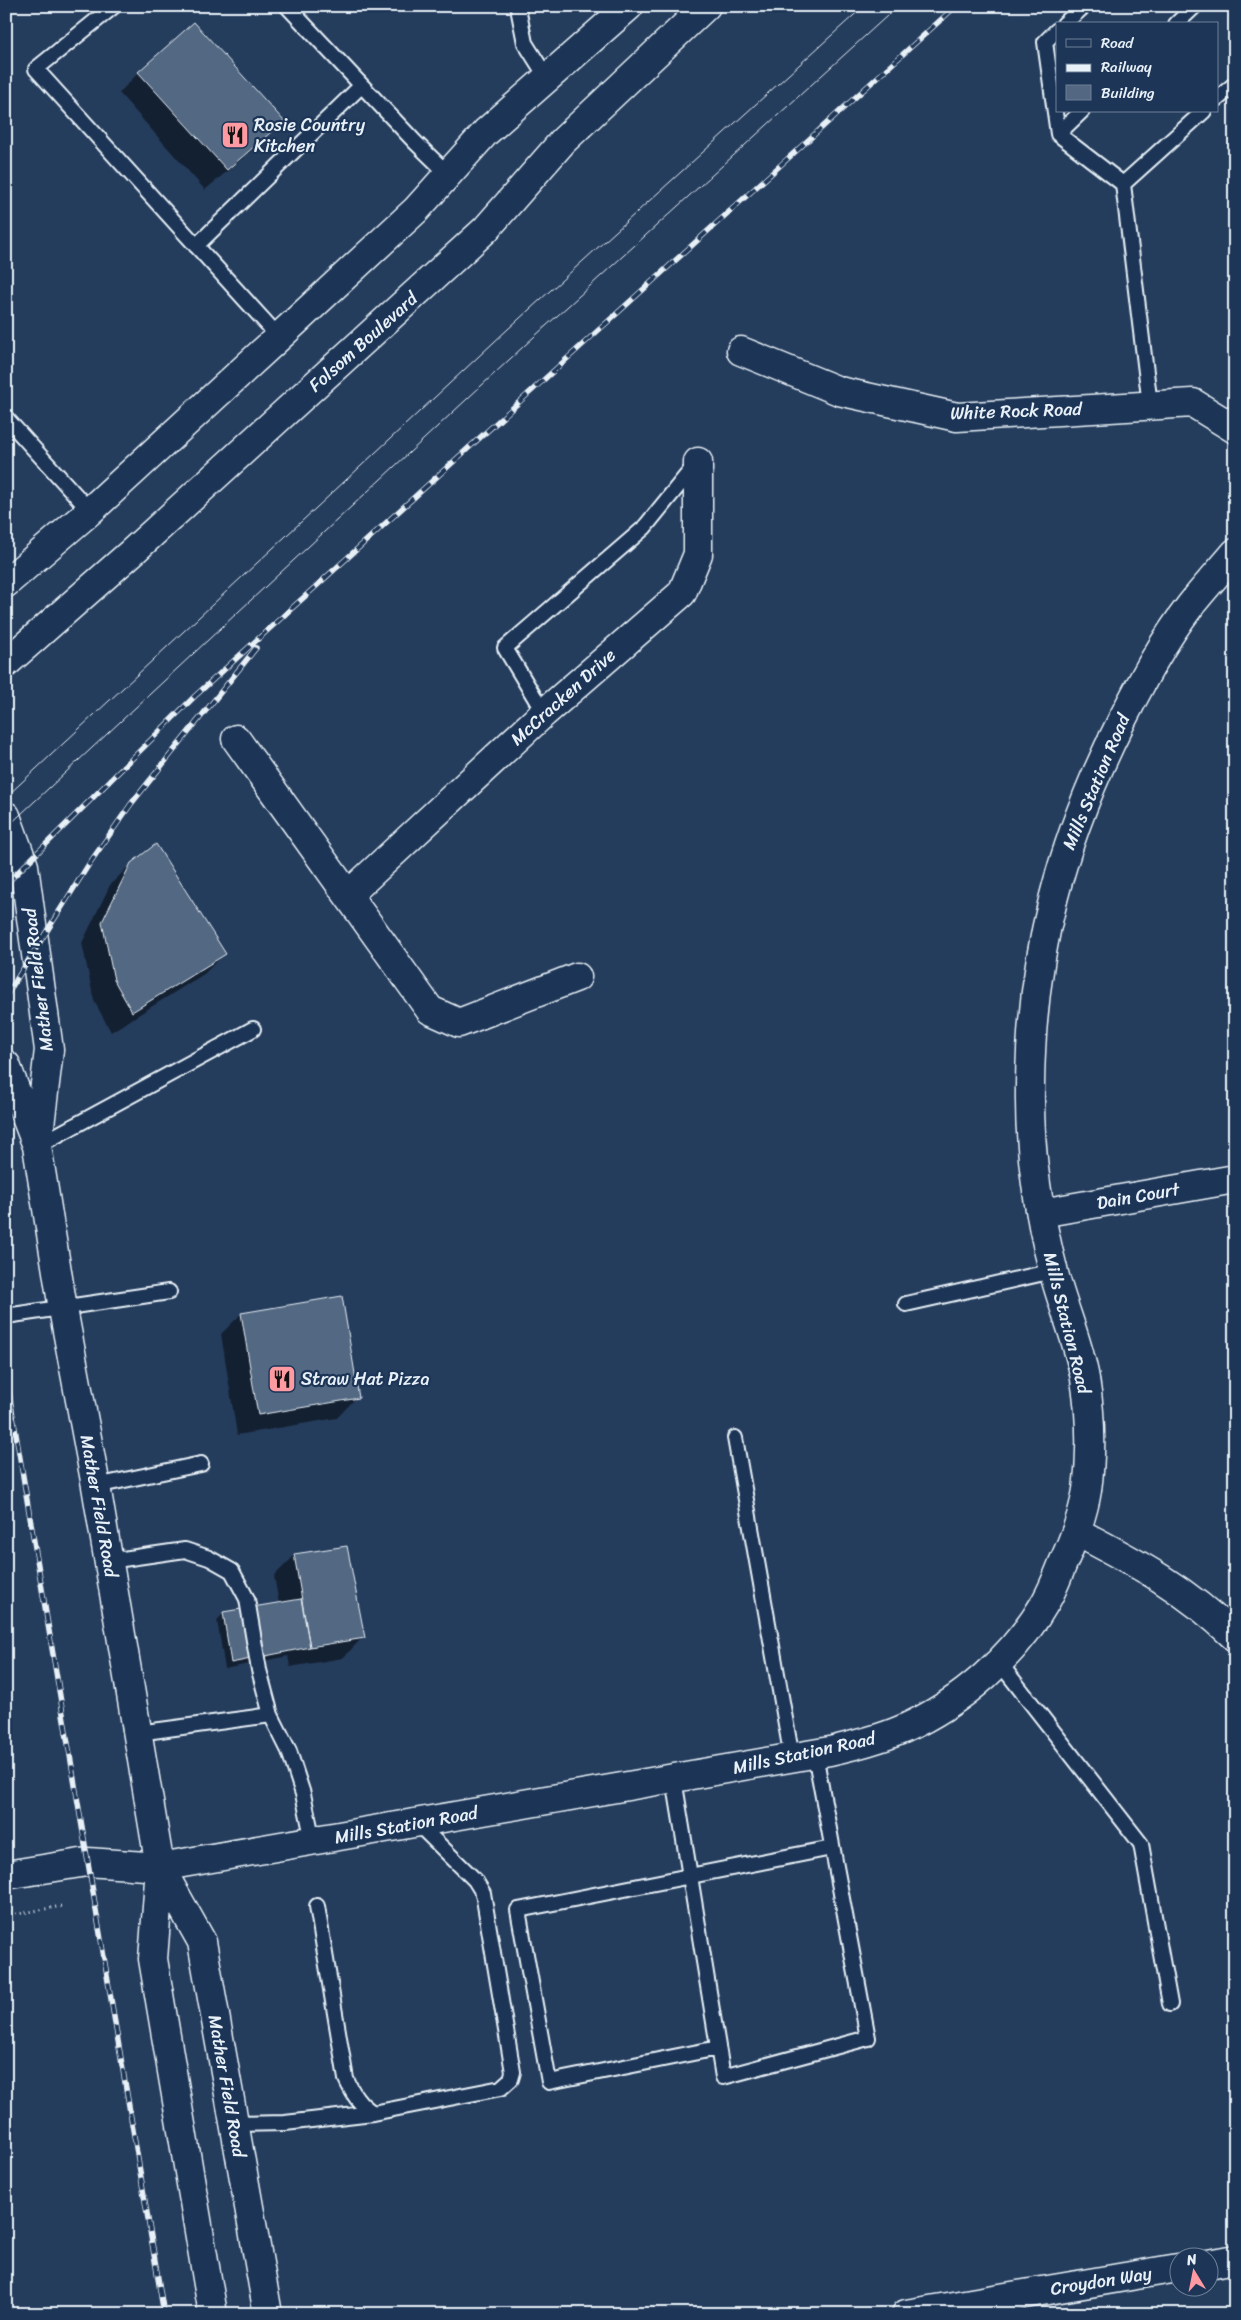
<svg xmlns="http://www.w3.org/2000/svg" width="1241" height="2320" viewBox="0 0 1241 2320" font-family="Sriracha,sans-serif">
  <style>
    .shadow { fill: #0007 }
    .building { fill: #536782; stroke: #e8f1f8 }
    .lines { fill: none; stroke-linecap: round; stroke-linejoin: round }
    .service-casing { stroke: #e8f1f8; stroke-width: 18 }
    .minor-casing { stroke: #e8f1f8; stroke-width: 31 }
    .tertiary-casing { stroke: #e8f1f8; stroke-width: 31 }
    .secondary-casing { stroke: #e8f1f8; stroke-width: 31 }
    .path { stroke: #e8f1f8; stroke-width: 3; stroke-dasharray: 1 4; stroke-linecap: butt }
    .service { stroke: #1d3557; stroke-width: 14 }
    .minor { stroke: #1d3557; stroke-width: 28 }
    .tertiary { stroke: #1d3557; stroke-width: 28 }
    .secondary { stroke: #1d3557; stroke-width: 28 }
    .tram { stroke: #e8f1f8; stroke-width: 1 }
    .rail-casing { stroke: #e8f1f8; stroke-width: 5.5 }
    .rail { stroke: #1d3557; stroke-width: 4; stroke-dasharray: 11; stroke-linecap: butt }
    .labels { text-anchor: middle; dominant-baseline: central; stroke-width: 4.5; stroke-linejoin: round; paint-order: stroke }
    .poi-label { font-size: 18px; fill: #e8f1f8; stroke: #1d3557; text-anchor: start }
    .street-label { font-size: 18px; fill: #e8f1f8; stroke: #1d3557 }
  </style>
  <rect width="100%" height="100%" fill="#253d5d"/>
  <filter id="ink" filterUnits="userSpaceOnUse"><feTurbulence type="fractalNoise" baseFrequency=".02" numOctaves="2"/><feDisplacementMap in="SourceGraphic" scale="10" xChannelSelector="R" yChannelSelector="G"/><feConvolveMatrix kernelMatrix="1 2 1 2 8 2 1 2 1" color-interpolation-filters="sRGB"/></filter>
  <g filter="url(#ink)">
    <!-- shadow -->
    <path class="shadow" d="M139 72 282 121 262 142 205 190 119 93Z
      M131 864 225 953 204 974 111 1032 94 1001 82 943 110 885Z
      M241 1314 357 1397 337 1418 237 1435 221 1334Z
      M294 1556 363 1637 343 1658 290 1667 288 1656 225 1669 217 1620 223 1614 279 1604 274 1576Z"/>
    <!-- building -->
    <path class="building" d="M194 22 284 121 227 170 138 72Z
      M156 844 226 954 132 1012 114 980 102 922 131 863Z
      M342 1296 359 1398 258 1415 241 1313Z
      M347 1546 365 1638 310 1647 294 1554Z
      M301 1599 310 1647 231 1663 223 1612Z"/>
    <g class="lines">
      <!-- service casing -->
      <g class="service-casing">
        <path id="service" d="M114 6 36 69 279 337
          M287 6 415 142 449 175
          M520 6 518 8 525 43 547 78
          M1064 24 1084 6
          M1176 24 1195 6
          M1057 30 1045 42 1058 134 1123 184 1150 405
          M1217 99 1235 84
          M1058 134 1082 111
          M1123 184 1204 111
          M196 246 361 86
          M6 418 90 511
          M544 713 505 648 644 528 696 464
          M37 1146 253 1029
          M906 1304 1053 1271
          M6 1316 169 1292
          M735 1438 792 1758
          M96 1486 201 1464
          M109 1561 185 1550 209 1558 232 1571 247 1599 259 1670 271 1715 289 1751 303 1794 313 1841
          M999 1662 1141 1844 1170 2004
          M138 1733 271 1715
          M674 1779 723 2077 868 2038 815 1754
          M718 2048 549 2082 518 1910 832 1848
          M373 2113 501 2088 511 2079 513 2072 483 1893 475 1880 417 1823
          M234 2124 285 2123 373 2113C359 2104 353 2094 346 2079L317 1906"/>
      </g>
      <!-- minor casing -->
      <g class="minor-casing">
        <path id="minor" d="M236 739 430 1010 459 1023 577 977
          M348 895 544 713 682 593 698 554V462
          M1041 1213 1235 1179
          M1208 2264 1235 2259
          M906 2314 1178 2268"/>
      </g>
      <!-- tertiary casing -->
      <g class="tertiary-casing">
        <path id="tertiary" d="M741 351 839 391 957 417 1193 403 1235 429
          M1077 1532C1139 1564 1184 1588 1235 1637
          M6 1875 87 1862 160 1867 830 1751C855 1745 880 1739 903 1729 961 1703 1015 1656 1046 1601 1053 1589 1058 1575 1063 1563 1074 1539 1083 1516 1087 1490 1092 1454 1091 1416 1085 1379 1079 1343 1063 1308 1054 1273 1038 1213 1029 1148 1030 1087 1031 952 1061 840 1122 720 1142 681 1163 641 1190 606 1204 588 1220 571 1235 553"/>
      </g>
      <!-- secondary casing -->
      <g class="secondary-casing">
        <path id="secondary" d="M6 583 90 511 279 337 416 210 486 132 629 6
          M6 663 131 553 486 229 563 141 706 6
          M6 816 24 866 49 1050 38 1142
          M6 1065 37 1146 63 1309 96 1486 160 1867 153 1959 213 2314
          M160 1867 202 1942 268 2314"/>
      </g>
      <!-- path -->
      <path class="path" d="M6 1916 62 1906"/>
      <!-- service -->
      <use href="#service" class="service"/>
      <!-- minor -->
      <use href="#minor" class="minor"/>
      <!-- tertiary -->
      <use href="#tertiary" class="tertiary"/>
      <!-- secondary -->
      <use href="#secondary" class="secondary"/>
      <!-- tram -->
      <path class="tram" d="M6 797 508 329 864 6
        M6 828 524 346 898 6"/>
      <!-- rail casing -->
      <g class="rail-casing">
        <path id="rail" d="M6 884 195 696 956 6
          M6 996 89 864 131 804 256 648
          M6 1375 164 2314"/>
      </g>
      <!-- rail -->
      <use href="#rail" class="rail"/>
    </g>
  </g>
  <!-- icons -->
  <defs>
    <g id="restaurant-square" transform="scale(1.4375)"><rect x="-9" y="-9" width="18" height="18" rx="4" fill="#ff9aa2" stroke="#1d3557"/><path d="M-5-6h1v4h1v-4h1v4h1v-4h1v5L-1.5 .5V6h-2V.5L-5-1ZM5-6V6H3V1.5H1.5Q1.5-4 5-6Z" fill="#111"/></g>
  </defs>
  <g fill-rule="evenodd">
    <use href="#restaurant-square" x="235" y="135"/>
    <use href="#restaurant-square" x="282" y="1379"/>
  </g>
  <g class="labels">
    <!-- poi labels -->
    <g class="poi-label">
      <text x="254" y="125">Rosie Country<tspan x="254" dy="21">Kitchen</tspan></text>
      <text x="301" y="1379">Straw Hat Pizza</text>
    </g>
    <!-- street labels -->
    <g class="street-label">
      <text transform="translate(363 342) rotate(-42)">Folsom Boulevard</text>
      <text transform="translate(1016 411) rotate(-2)">White Rock Road</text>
      <text transform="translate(563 697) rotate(-42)">McCracken Drive</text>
      <text transform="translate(1096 782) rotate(-67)">Mills Station Road</text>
      <text transform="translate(38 980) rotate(-97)">Mather Field Road</text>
      <text transform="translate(1138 1196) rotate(-10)">Dain Court</text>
      <text transform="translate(1067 1323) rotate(76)">Mills Station Road</text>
      <text transform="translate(99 1506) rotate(80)">Mather Field Road</text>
      <text transform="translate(804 1753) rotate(-12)">Mills Station Road</text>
      <text transform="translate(406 1825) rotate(-10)">Mills Station Road</text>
      <text transform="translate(227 2086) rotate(80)">Mather Field Road</text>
      <text transform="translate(1101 2281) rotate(-9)">Croydon Way</text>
    </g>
  </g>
  <!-- margin -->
  <rect width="1241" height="2320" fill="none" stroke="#1d3557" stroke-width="25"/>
  <rect x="12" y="12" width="1216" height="2295" fill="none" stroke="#e8f1f8" stroke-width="2" filter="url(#ink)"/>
  <!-- legend -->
  <rect x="1056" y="22" width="162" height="90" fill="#1d3557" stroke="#6e8097"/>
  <rect x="1066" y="39" width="25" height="8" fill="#1d3557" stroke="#6e8097"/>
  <text x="1101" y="48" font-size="15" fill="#e8f1f8">Road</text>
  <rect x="1066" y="64" width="25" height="8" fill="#e8f1f8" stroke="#6e8097"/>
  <text x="1101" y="72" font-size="15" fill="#e8f1f8">Railway</text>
  <rect x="1066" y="85" width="25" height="15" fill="#536782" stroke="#6e8097"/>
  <text x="1101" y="98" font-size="15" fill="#e8f1f8">Building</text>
  <!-- north arrow -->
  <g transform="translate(1194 2272) rotate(350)"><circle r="24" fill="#1d3557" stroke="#6e8097"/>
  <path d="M0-4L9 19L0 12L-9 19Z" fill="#ff9aa2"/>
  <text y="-8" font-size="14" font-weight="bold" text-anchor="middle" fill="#e8f1f8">N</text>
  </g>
</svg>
